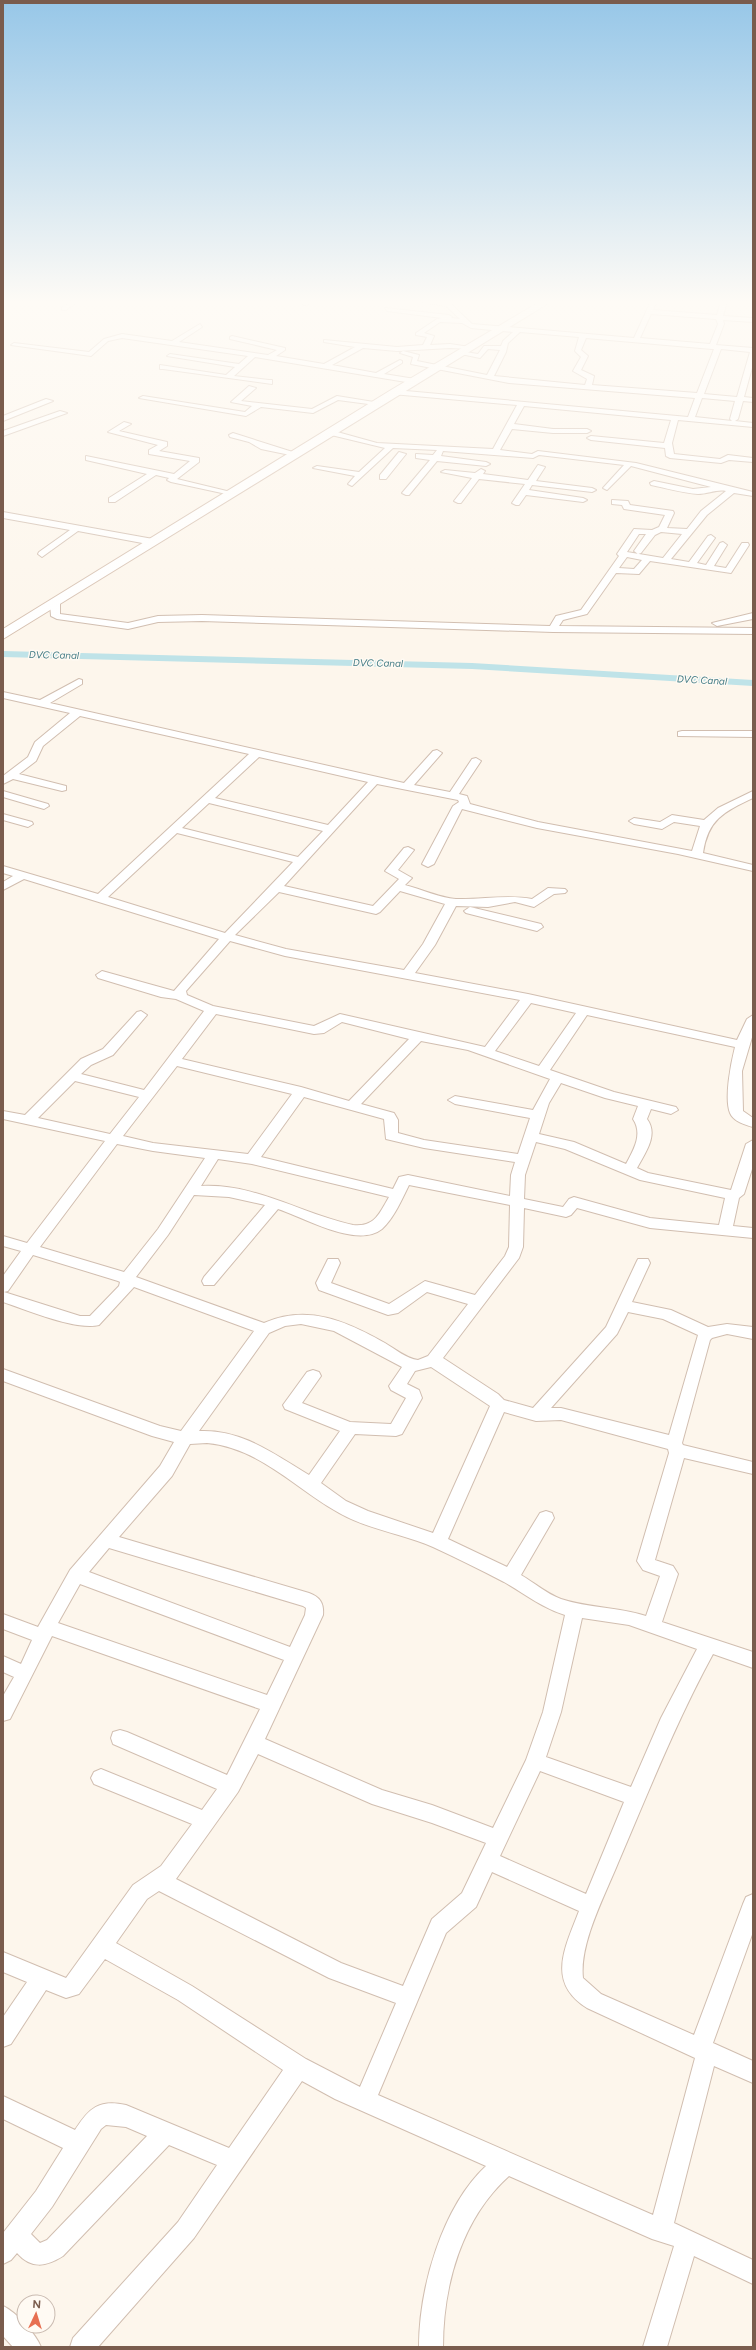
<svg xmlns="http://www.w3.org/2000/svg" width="756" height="2350" viewBox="0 0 756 2350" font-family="Figtree,sans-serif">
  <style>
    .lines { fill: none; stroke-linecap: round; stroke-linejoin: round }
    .canal { fill: #bfe3e8; fill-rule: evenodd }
    .street-casing { stroke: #d1beb0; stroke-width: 2 }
    .secondary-casing { stroke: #d6c0b0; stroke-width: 2 }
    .street { fill: #fff; fill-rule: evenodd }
    .secondary { fill: #fff; fill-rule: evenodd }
    .labels { text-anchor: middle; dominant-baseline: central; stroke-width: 3; stroke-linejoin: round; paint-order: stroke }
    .far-water-label { font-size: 10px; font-style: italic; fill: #437c86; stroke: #fffaf3 }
  </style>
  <rect width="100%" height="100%" fill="#fdf6ec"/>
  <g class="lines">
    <!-- canal -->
    <path class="canal" d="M3 651 472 663 753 680V686L472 669 3 657Z"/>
    <!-- street casing -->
    <g class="street-casing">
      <path id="street" d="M71 301H78L66 310H62V308Z
        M306 301H313L307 305H303Z
        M415 301H452L451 304 472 324 634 338 651 301H657L653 310 717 315 721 301H727L723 316 753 318V322L723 320 724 324 716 345 753 348V364L744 397 753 398V402L743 401 738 419 735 421 753 423V427L678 420 672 443 674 454 720 459 728 455 753 458V462L729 460 721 463 670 458 666 456 665 448 591 440 587 438 591 436 664 443 671 420 524 406 514 424 553 429H587L591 431 587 433H553L512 429 500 450 532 454 538 451 636 463 753 492V496L734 493 707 515 671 559 689 562 708 536 711 535 715 538 697 563 706 565 720 543 723 542 727 545 714 566 726 568 742 543H748L749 545 731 573 650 561 639 574 616 573 587 614 563 620 559 626 753 628V634L553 632 202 621 158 622 128 629 57 619 51 616 50 603 55 600 60 603V614L128 623 158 616 202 615 550 626 556 616 581 610 619 556 617 554 634 529 652 530 659 527 665 515 624 509 622 505 612 504V500L628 501 630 505 673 511 674 513 667 528 687 529 701 511 726 491C717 489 708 494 698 494 682 493 666 488 651 485L650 483 654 481 693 489 711 487 631 466 607 490 603 488 624 465 539 455 533 458 443 451 441 456 486 462 490 464 486 466 437 461 409 495H406L402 493 430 460 416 458V454L433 455 437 450 393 448 352 486 348 484 355 476 313 468 317 466 359 472 385 448 327 434V430H330L377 443 493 449 517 405 392 394V390H395L688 417 695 398 509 383 411 364 413 357 400 353 403 351 419 355 417 361 487 375 500 350 488 349 480 358 456 353 459 351 478 354 484 346H501L503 341 513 332 471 328 462 323 440 322 424 333 434 336 430 345 450 344 470 347V349L450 348 397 351 363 348 332 365 376 373 400 360 402 361V363L384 374 415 379V383H412L255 357 234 376 269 380H272V384L163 369H160V365L226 375 235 367 167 356 170 354 239 364 248 356 122 338 108 341 91 356 11 345 14 343 89 352 104 339 122 334 172 341 200 324 202 327 179 342 268 355 277 350 230 339V337L232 336 285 348V350L276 356 324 364 355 347 324 342V340L397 347 423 345 427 337 416 335V333L437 319 442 318 387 311 385 308 449 315 452 317 451 318 460 319 446 306ZM651 314 716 319 718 324 710 344 640 338ZM520 332 579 337 575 351 581 357 573 371 587 379 585 385 494 376 506 352 508 343ZM586 338 712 349H714L697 393 592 385 594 376 581 370 588 356 581 350ZM721 349 750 352 737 397 704 394ZM702 398 735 401 730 419 732 421 695 417ZM661 532 682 534 663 558 627 552 639 534H646L634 551 638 554 641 553 655 535ZM627 557 642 560 634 569 619 568Z
        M249 386 256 388 241 401 312 409 337 396 380 403 376 405 338 400 313 413 261 407 246 416 139 398 143 396 245 412 252 406 231 402Z
        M46 399 53 401 3 421V416Z
        M60 411 67 413 3 436V431Z
        M124 422 131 424 119 431 167 442V446L159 451 199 458V462L177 479 235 493 231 495 171 482 167 480 169 478 156 475 115 502H109V498L147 474 86 460V456L174 474 190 461 149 454V450L158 445 108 432Z
        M233 433 299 454 295 456 261 449 249 442 230 437 229 435Z
        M399 452 406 454 386 479H380V475Z
        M538 465 545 467 536 481 592 488 596 490 592 492 532 485 529 490 583 498 587 500 583 502 526 495 519 505H516L512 503 525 484 479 479 461 503H458L454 501 472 478 441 472 445 470 475 473 481 469 485 471 483 474 528 480Z
        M3 512 153 539 157 542 153 545 78 531 42 557 38 554 39 552 70 530 3 518Z
        M753 613V619L717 626 712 623Z
        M79 679 82 680V684L50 703 404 783 433 751 437 750 442 753 414 785 450 792 472 759 476 758 481 761 459 794 467 796 470 804 538 822 692 851 700 826 674 822 662 829 634 824 629 821 634 818 660 822 672 815 704 820 718 808 753 791V798C724 812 708 819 703 853L753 865V871L678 854 537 828 462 809 434 864 428 867 422 864 453 806 459 802 458 800 377 784 284 886 373 906 399 879 385 871 404 848 408 847 414 850 398 870 412 878 405 885C421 889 440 898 456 899 481 900 507 894 532 899L548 888 565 889 567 891 565 893 554 894 534 907 515 902 488 907 456 906 435 945 415 973 528 994 737 1040 747 1019 753 1015V1034L742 1071 743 1111 753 1118V1127C745 1125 733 1121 730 1113 724 1098 731 1063 735 1047L587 1015 550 1070 614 1092 676 1107 678 1110 671 1114 651 1109 647 1119C659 1135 645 1153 637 1168L648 1173 731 1190 746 1144 753 1140V1166L744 1194 739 1198 733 1226 753 1228V1238L650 1228 577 1208 571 1215 566 1217 524 1208 523 1247 519 1258 443 1358 498 1394 504 1400 533 1408 606 1327 636 1263 638 1259H648L650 1263 632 1302 671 1310 708 1327 727 1324 753 1327V1339L727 1334 712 1338 710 1340 682 1443 683 1445 753 1462V1474L684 1458 655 1560 673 1566 678 1574 662 1622 753 1652V1668L713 1654C676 1722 648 1793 618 1863 605 1895 579 1944 583 1978L601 1994 694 2035 743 1904 746 1897 753 1894V1932L713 2043 753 2061V2083L714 2066 674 2223 753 2260V2284L694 2256 667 2347H643L674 2246 652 2239 509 2176C462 2218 443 2285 443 2347H419C419 2288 442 2207 486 2166L335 2099 302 2081 194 2238 98 2347H70L73 2338 178 2222 217 2165 169 2145 63 2256C46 2267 31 2269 17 2253L11 2260 3 2264V2233L36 2191 63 2148 3 2119V2096L75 2130C89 2108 99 2099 126 2105L229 2148 283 2070 178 2000 105 1959 79 1994 66 1998 46 1990 11 2044 3 2047V2017L27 1982 3 1972V1952L66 1978 133 1885 161 1866 192 1824 94 1784 91 1778 94 1772 101 1769 202 1810 217 1789 113 1744 111 1738 113 1732 120 1730 127 1732 227 1775 260 1709 52 1636 10 1719 3 1721V1696L14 1677 3 1672V1656L21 1664 32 1640 3 1629V1614L38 1627 70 1570 160 1466 174 1442 152 1436 3 1381V1369L160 1426 181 1431 254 1331 134 1287 99 1325C77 1331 27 1310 3 1302V1276L21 1251 3 1246V1236L27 1243 105 1141 3 1119V1111L25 1115 81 1059 103 1049 137 1012 141 1011 147 1015 113 1055 91 1065 81 1074 144 1090 204 1011 176 999 161 997 98 978 96 975 102 971 174 991 219 939 24 879 3 890V882L13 876 3 873V866L98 894 249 754 80 716 43 746 36 761 19 774 66 786V790L62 791 13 779 3 784V776L28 757 35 742 70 713 3 698V692L40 700ZM259 757 368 782 328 825 215 798ZM209 803 323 831 298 857 182 828ZM177 833 293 862 225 933 108 897ZM400 891 445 904 423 944 404 970 286 949 235 935 279 892 376 914 380 912ZM230 941 285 956 520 1000 485 1047 340 1014 314 1026 213 1006 187 995 186 991ZM531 1003 576 1013 539 1066 495 1051ZM216 1014 314 1034 324 1033 342 1022 409 1039 349 1101 301 1087 182 1059ZM421 1041 468 1050 550 1079 533 1110 455 1096 448 1100 455 1104 530 1118 518 1154 424 1140 398 1133V1120L394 1113 361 1104ZM177 1066 292 1094 248 1154 153 1143 123 1136ZM75 1081 139 1097 110 1134 38 1118ZM561 1083 605 1098 638 1106 633 1119C643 1134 634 1149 626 1164L574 1142 539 1134 549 1103ZM304 1097 384 1119 386 1139 424 1148 515 1162 511 1175 510 1196 408 1175 399 1177 393 1189 261 1157ZM536 1142 565 1149 640 1180 725 1198 719 1225 650 1218 574 1197 569 1199 563 1207 524 1199 525 1175ZM117 1144 153 1151 205 1158 158 1229 124 1272 40 1247ZM218 1159 252 1164 389 1197C379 1214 375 1227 353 1225 302 1214 255 1183 201 1186ZM409 1185 510 1205 509 1247 505 1256 475 1295 425 1281 389 1304 331 1283 340 1263 338 1259H328L316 1283 319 1290 388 1315 398 1313 427 1292 468 1304 428 1356 418 1360C407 1359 395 1349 385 1343 346 1321 308 1304 264 1323L136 1277 168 1235 194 1195 229 1197 265 1205 204 1277 202 1281 204 1285H214L278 1209C303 1217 357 1249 382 1229 394 1218 402 1199 409 1185ZM33 1255 118 1281 120 1282 119 1286 90 1316H80L4 1292 8 1291ZM628 1312 663 1319 698 1335 669 1435 561 1408H551L617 1334ZM301 1324 334 1331 402 1367 389 1386 391 1390 406 1398 391 1424 350 1422 302 1403 321 1376 319 1372 313 1370 307 1372 283 1405 285 1409 340 1431 309 1475C274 1454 242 1429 199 1431L269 1333 285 1326ZM431 1367 490 1406 433 1533 368 1511 346 1501 321 1483 355 1434 396 1436 402 1434 422 1398 419 1390 407 1384 415 1371ZM504 1412 536 1421 561 1420 668 1449 669 1453 637 1561 643 1570 660 1576 646 1616C618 1607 588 1608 561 1599 547 1594 533 1582 521 1575L554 1518 552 1513 546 1511 540 1513 507 1567 448 1539ZM207 1443C258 1448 292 1485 334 1510 364 1529 401 1533 433 1547 457 1558 481 1570 504 1582 525 1594 542 1608 565 1615L543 1712 526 1760 493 1828 432 1805 382 1790 265 1739 323 1615C324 1603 320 1597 309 1593L119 1537 172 1476 190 1444ZM109 1548 303 1606 306 1608 305 1615 290 1647 89 1572ZM80 1584 284 1660 267 1695 58 1623ZM582 1618 629 1625 697 1649 661 1718 631 1787 546 1757 561 1712ZM258 1754 372 1804 432 1823 486 1843 462 1893 432 1919 403 1986 341 1963 176 1879 238 1792ZM540 1771 624 1802 586 1894 500 1856ZM492 1872 579 1911C565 1948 546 1982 587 2008L695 2058 653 2215 378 2095 446 1933 476 1907ZM159 1891 329 1978 396 2003 360 2087 306 2059 192 1986 116 1943 147 1899ZM106 2125 126 2127 147 2136 47 2240 40 2243 31 2234 52 2207 101 2129Z
        M682 731H753V737L678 736V732Z
        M3 791 48 804 49 806 44 809 3 797Z
        M3 814 32 822 33 824 28 827 3 820Z
        M470 907 541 924 543 927 537 931 466 913 464 911Z
        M3 2306C16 2312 36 2334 41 2347H13L3 2336Z"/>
    </g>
    <!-- secondary casing -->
    <g class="secondary-casing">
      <path id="secondary" d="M541 301H552L3 639V629L391 390Z"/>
    </g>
    <!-- street -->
    <use href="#street" class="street"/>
    <!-- secondary -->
    <use href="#secondary" class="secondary"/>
  </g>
  <!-- sky -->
  <linearGradient id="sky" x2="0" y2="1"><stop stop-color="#97c7e8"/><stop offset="0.48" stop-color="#fefbf6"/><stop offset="1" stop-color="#fefbf6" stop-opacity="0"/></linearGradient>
  <rect width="756" height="630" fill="url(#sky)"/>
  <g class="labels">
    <!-- far-water labels -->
    <g class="far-water-label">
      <text transform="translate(54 655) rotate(1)">DVC Canal</text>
      <text transform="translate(378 663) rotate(1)">DVC Canal</text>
      <text transform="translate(702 680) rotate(3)">DVC Canal</text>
    </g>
  </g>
  <!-- border -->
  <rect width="756" height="2350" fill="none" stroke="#7a5c4d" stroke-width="8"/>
  <!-- north arrow -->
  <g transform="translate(36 2314) rotate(4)"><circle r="19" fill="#fffaf3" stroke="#cabbb1"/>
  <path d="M0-3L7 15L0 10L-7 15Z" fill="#e76f51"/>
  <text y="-6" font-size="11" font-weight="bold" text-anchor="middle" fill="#7a5c4d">N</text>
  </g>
</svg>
